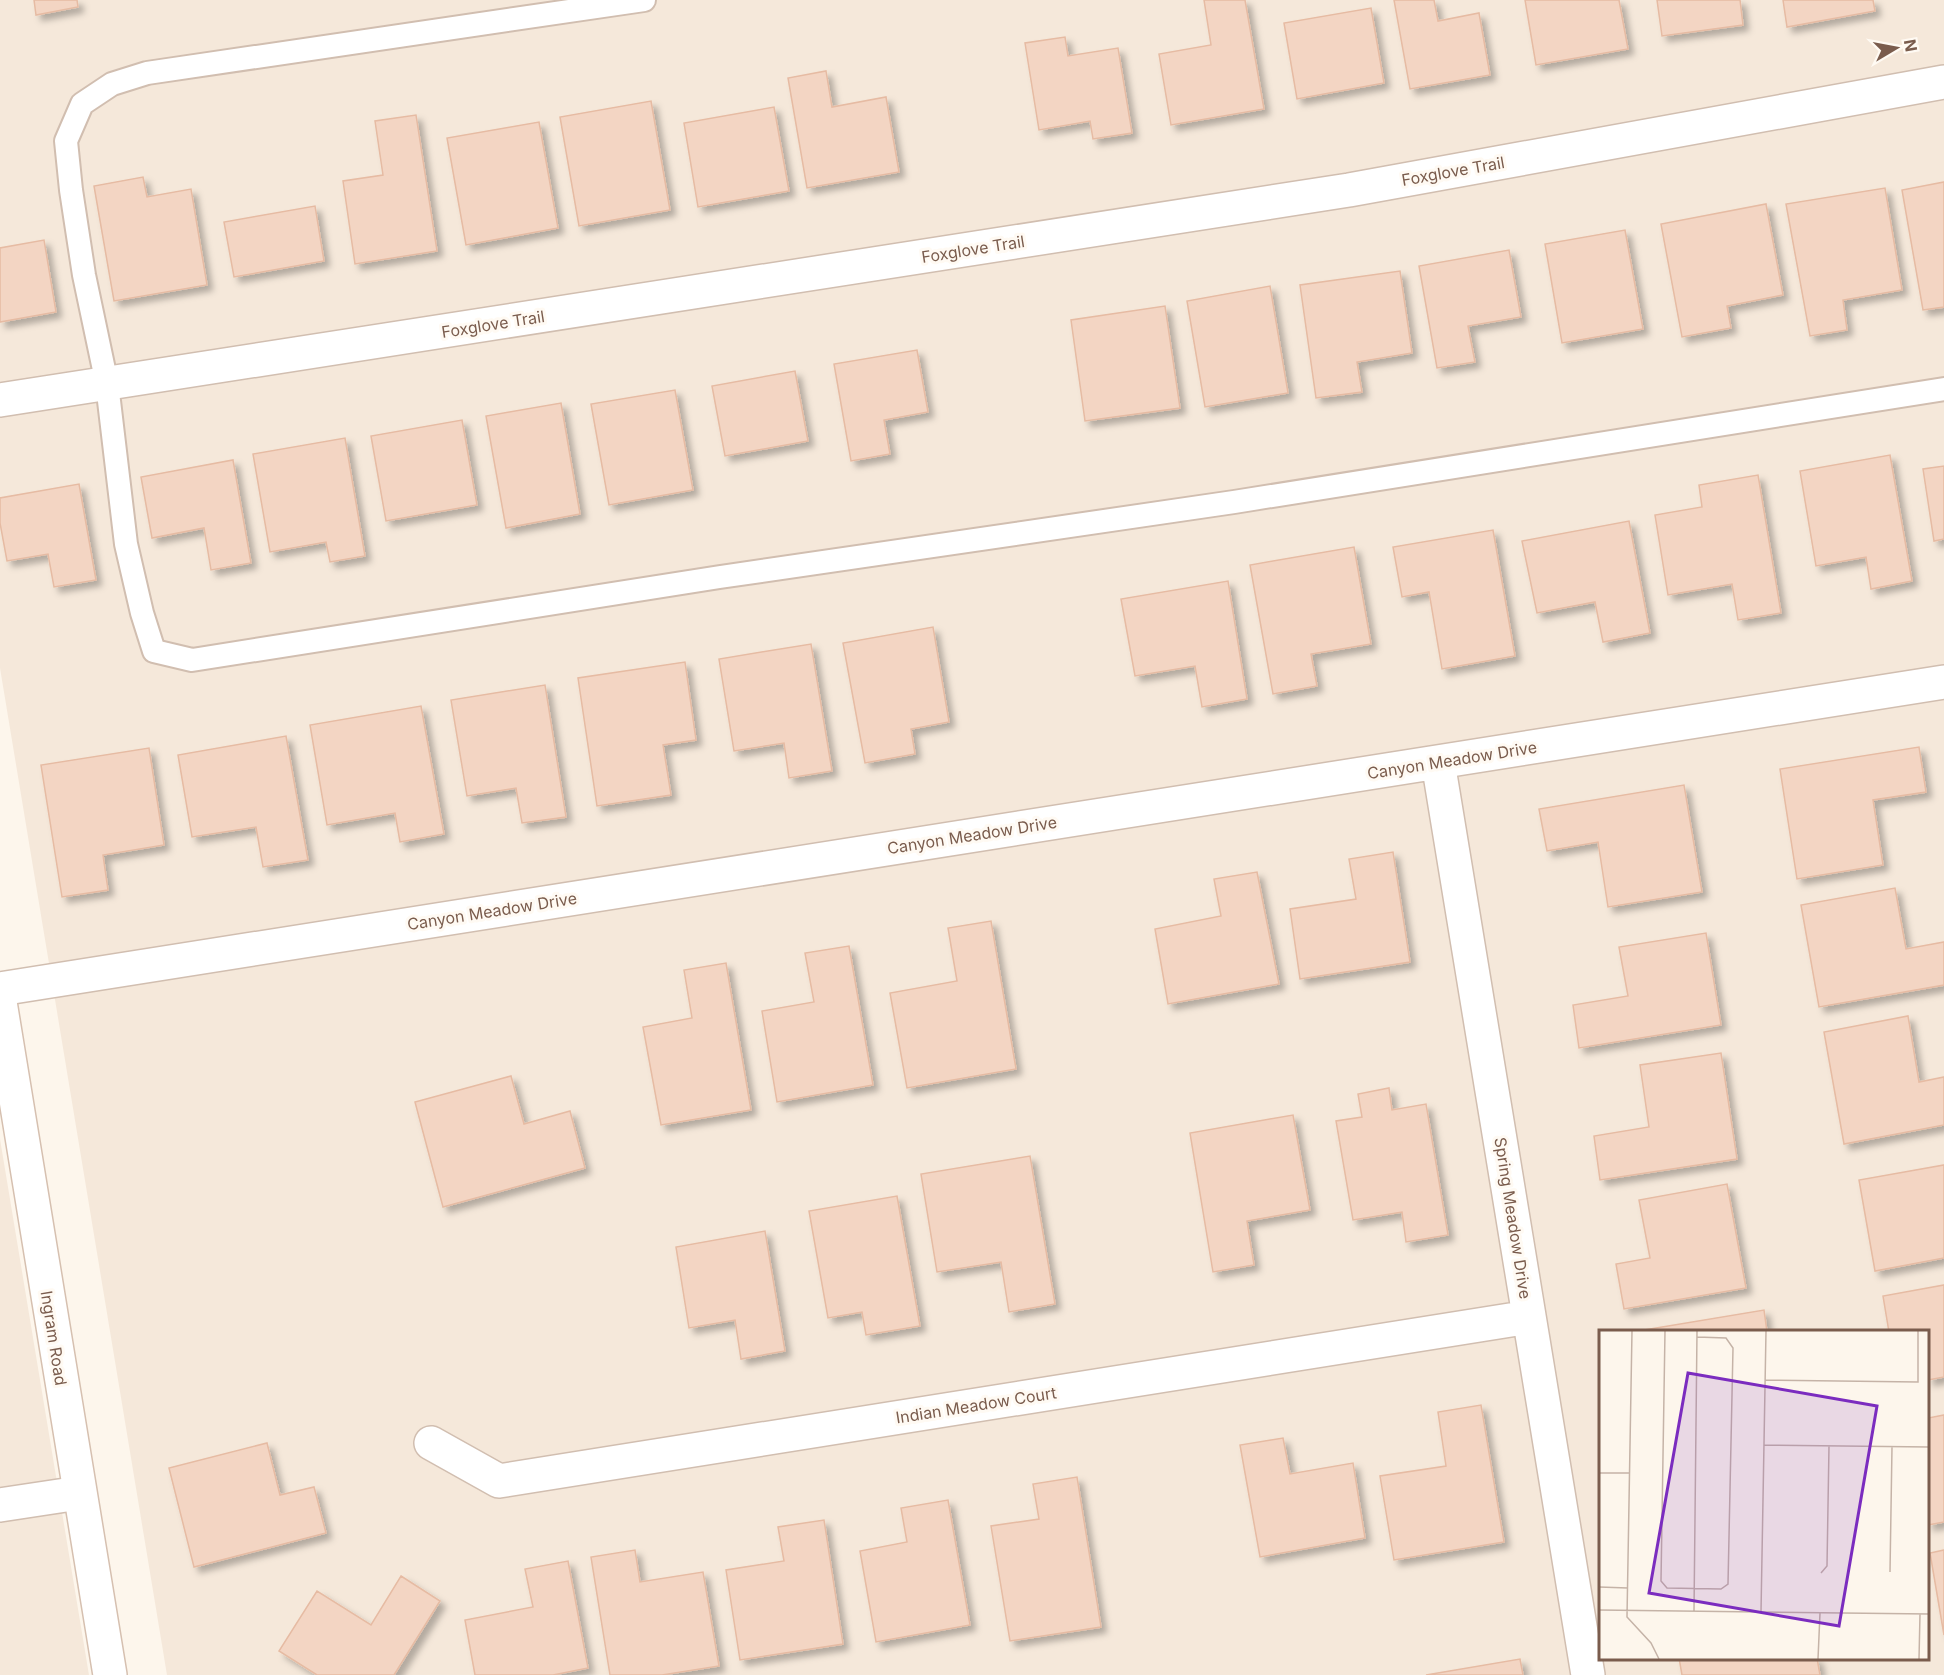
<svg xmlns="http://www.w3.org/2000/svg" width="1944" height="1675" viewBox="0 0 1944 1675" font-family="Inter,sans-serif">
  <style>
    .residential { fill: #f5e8da; fill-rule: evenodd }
    .building { fill: #f3d5c3; stroke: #e6bba3; stroke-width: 1.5; filter: url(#shadow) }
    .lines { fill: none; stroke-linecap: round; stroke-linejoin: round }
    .lane-casing { stroke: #d1beb0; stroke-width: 26 }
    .street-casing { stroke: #d1beb0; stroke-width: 36 }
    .secondary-casing { stroke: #d6c0b0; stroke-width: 36 }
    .lane { stroke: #fff; stroke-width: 22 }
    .street { stroke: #fff; stroke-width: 33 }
    .secondary { stroke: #fff; stroke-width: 33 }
    .labels { text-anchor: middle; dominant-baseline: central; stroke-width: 6; stroke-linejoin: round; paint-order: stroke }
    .street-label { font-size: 16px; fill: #7a5c4d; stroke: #fffaf3 }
    .inset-road { fill: none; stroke: #c5b3a7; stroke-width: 1.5 }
    .view { fill: #7b2cbf; fill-opacity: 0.15; stroke: #7b2cbf; stroke-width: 3 }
    .inset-edge { fill: none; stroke: #7a5c4d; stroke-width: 3 }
  </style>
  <defs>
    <filter id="shadow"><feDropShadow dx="5.5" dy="5.5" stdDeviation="3" flood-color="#0004"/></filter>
  </defs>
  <rect width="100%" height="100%" fill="#fdf6ec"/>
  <!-- residential -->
  <path class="residential" d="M0 0H1944V1675H167L0 668ZM1600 1332H1928V1658H1600Z
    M0 1139 89 1675H0Z"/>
  <!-- building -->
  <path class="building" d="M34 0H77L78 7 36 15Z
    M1204 0H1245L1264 109 1171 125 1159 54 1211 45Z
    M1394 0H1434L1438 21 1479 13 1490 75 1410 89Z
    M1525 0H1619L1628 49 1536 65Z
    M1657 0H1740L1743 25 1662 36Z
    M1783 0H1873L1875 11 1787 27Z
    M1371 8 1384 83 1297 99 1284 23Z
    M1065 37 1068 56 1118 48 1132 133 1093 139 1090 121 1039 130 1025 43Z
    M826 71 832 107 886 97 899 172 807 188 788 78Z
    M651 101 670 210 579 226 560 117Z
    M774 107 789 191 698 207 684 123Z
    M416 115 437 251 355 264 343 181 383 175 375 121Z
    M539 122 558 228 466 245 447 138Z
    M143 177 147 197 191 189 207 285 114 301 94 186Z
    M1944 182V307L1923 310 1902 190Z
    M1885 188 1902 290 1843 300 1847 330 1810 336 1786 204Z
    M1766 204 1783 295 1727 306 1731 328 1682 337 1661 224Z
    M315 206 324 261 234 277 224 222Z
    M1625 230 1643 329 1562 343 1545 244Z
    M44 240 56 312 0 322V248Z
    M1509 250 1521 317 1468 326 1475 362 1437 368 1419 266Z
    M1400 271 1412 353 1357 362 1362 392 1316 398 1300 285Z
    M1270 286 1288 393 1205 407 1187 301Z
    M1165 306 1180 408 1085 421 1071 320Z
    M917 350 928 412 884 420 890 454 851 461 834 364Z
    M795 371 808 441 725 456 712 386Z
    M675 390 693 490 609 505 591 404Z
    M561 403 580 514 506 528 486 416Z
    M462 420 477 505 386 521 371 436Z
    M345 438 365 556 330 562 326 542 270 552 253 454Z
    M1890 455 1912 581 1871 589 1866 557 1816 566 1800 471Z
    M233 460 251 563 211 570 204 528 152 538 141 477Z
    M1944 466V539L1934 541 1923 469Z
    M1758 475 1781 613 1738 620 1732 584 1668 595 1655 515 1702 507 1699 485Z
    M79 484 96 580 54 587 48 554 7 561 0 523V498Z
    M1629 521 1650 633 1603 642 1595 602 1537 613 1522 541Z
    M1493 530 1515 656 1442 669 1429 592 1402 597 1393 547Z
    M1354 547 1371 644 1311 654 1317 686 1273 694 1250 565Z
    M1228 581 1247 699 1202 707 1195 666 1135 676 1121 599Z
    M933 627 949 722 911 729 915 754 865 763 843 643Z
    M811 644 832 771 789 778 784 743 734 751 719 659Z
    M685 662 696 740 663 745 671 795 597 806 578 678Z
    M545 685 566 817 522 823 516 788 467 796 451 700Z
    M421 706 444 834 400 842 395 813 327 825 310 725Z
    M286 736 308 860 263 867 256 827 192 837 178 755Z
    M1919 747 1926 792 1873 800 1883 865 1797 879 1780 769Z
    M149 748 164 845 103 855 108 890 62 897 41 765Z
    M1684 785 1702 892 1608 907 1598 842 1547 851 1539 809Z
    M1393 852 1410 962 1300 979 1290 909 1356 899 1349 859Z
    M1257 872 1279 984 1168 1004 1155 929 1221 916 1214 879Z
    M1895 888 1906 949 1944 942V985L1819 1007 1801 905Z
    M991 921 1016 1069 907 1088 890 993 957 981 948 928Z
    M1706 933 1721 1025 1579 1048 1573 1005 1628 996 1619 947Z
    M849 946 873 1085 777 1102 762 1011 814 1002 805 953Z
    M726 963 751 1110 661 1125 643 1027 692 1018 684 970Z
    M1908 1016 1919 1082 1944 1077V1125L1844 1144 1824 1032Z
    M1721 1053 1737 1159 1600 1180 1594 1136 1649 1127 1640 1065Z
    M511 1076 524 1124 570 1111 585 1168 443 1207 415 1102Z
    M1389 1088 1392 1110 1426 1104 1448 1235 1406 1242 1402 1212 1353 1220 1336 1121 1362 1117 1358 1094Z
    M1293 1115 1310 1210 1247 1221 1254 1265 1213 1272 1190 1133Z
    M1030 1156 1055 1304 1009 1312 1001 1262 937 1272 921 1174Z
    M1944 1165V1258L1875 1271 1859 1180Z
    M1727 1184 1746 1288 1624 1309 1616 1264 1650 1258 1639 1200Z
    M897 1196 920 1326 866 1335 862 1312 828 1318 809 1211Z
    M765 1231 785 1351 741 1359 735 1320 689 1328 676 1247Z
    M1944 1285V1377L1928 1380V1332H1889L1883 1296Z
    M1764 1310 1767 1332H1632Z
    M1481 1405 1504 1542 1394 1560 1380 1476 1446 1466 1438 1412Z
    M1944 1415V1522L1928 1525V1418Z
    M1283 1438 1290 1474 1353 1463 1365 1538 1260 1557 1240 1445Z
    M267 1443 280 1495 314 1487 326 1533 194 1567 169 1468Z
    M1077 1477 1101 1627 1010 1641 991 1526 1039 1519 1033 1484Z
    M948 1500 970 1625 876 1642 860 1551 907 1542 901 1508Z
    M824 1520 843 1644 740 1660 726 1570 784 1561 778 1527Z
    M635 1550 640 1582 703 1572 719 1666 662 1675H610L591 1557Z
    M1944 1550V1635L1930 1553Z
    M568 1561 588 1668 553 1675H475L465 1620 533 1607 525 1569Z
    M401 1576 440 1601 394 1675H317L279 1651 317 1591 371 1625Z
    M1679 1658H1817L1820 1675H1682Z
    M1520 1659 1523 1675H1426Z"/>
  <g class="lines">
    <!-- lane casing -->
    <g class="lane-casing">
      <path id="lane" d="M644 0 147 73 112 84 82 104 66 141 71 190 84 275 107 384 126 544 142 613 154 651 192 660 720 577 1234 502 1944 389"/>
    </g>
    <!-- street casing -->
    <g class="street-casing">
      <path id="street" d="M0 400 1349 190 1944 82
        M1438 762 1588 1675
        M0 989 1944 682
        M431 1443 499 1481 1529 1317
        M0 1505 79 1493"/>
    </g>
    <!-- secondary casing -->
    <g class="secondary-casing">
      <path id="secondary" d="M0 1002 110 1675"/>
    </g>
    <!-- lane -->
    <use href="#lane" class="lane"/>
    <!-- street -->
    <use href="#street" class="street"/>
    <!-- secondary -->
    <use href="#secondary" class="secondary"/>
  </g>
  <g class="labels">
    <!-- street labels -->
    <g class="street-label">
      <text transform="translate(1453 171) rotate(-10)">Foxglove Trail</text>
      <text transform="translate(973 249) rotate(-9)">Foxglove Trail</text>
      <text transform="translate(493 324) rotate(-9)">Foxglove Trail</text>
      <text transform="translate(1452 760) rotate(-9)">Canyon Meadow Drive</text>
      <text transform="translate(972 835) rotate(-9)">Canyon Meadow Drive</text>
      <text transform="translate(492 911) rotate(-9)">Canyon Meadow Drive</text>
      <text transform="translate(1513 1218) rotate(81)">Spring Meadow Drive</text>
      <text transform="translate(54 1338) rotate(81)">Ingram Road</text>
      <text transform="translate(976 1405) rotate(-9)">Indian Meadow Court</text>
    </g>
  </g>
  <!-- overview -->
  <g transform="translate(1599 1330)">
    <rect width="330" height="330" fill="#fdf6ec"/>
    <path class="inset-road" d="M33 1 28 287 52 313 60 329M66 1 62 251 68 258 122 259 129 254 134 18 127 8 98 7M166 50 319 52V1M165 115 330 117M0 143H31M291 242 293 117M222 243 228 236 230 116M0 257 29 258M0 280 330 284M95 281 98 1M162 282 167 1M219 329 221 283M320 329 321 284"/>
    <path class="view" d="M89 43 278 76 240 296 50 263Z"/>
    <rect width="330" height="330" class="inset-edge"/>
  </g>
  <!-- north arrow -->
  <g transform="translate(1896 48) rotate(80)" stroke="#fffaf3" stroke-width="4.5" paint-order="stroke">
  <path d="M0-4.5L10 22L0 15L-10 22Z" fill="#7a5c4d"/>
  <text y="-9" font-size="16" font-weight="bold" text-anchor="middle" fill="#7a5c4d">N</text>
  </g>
</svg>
